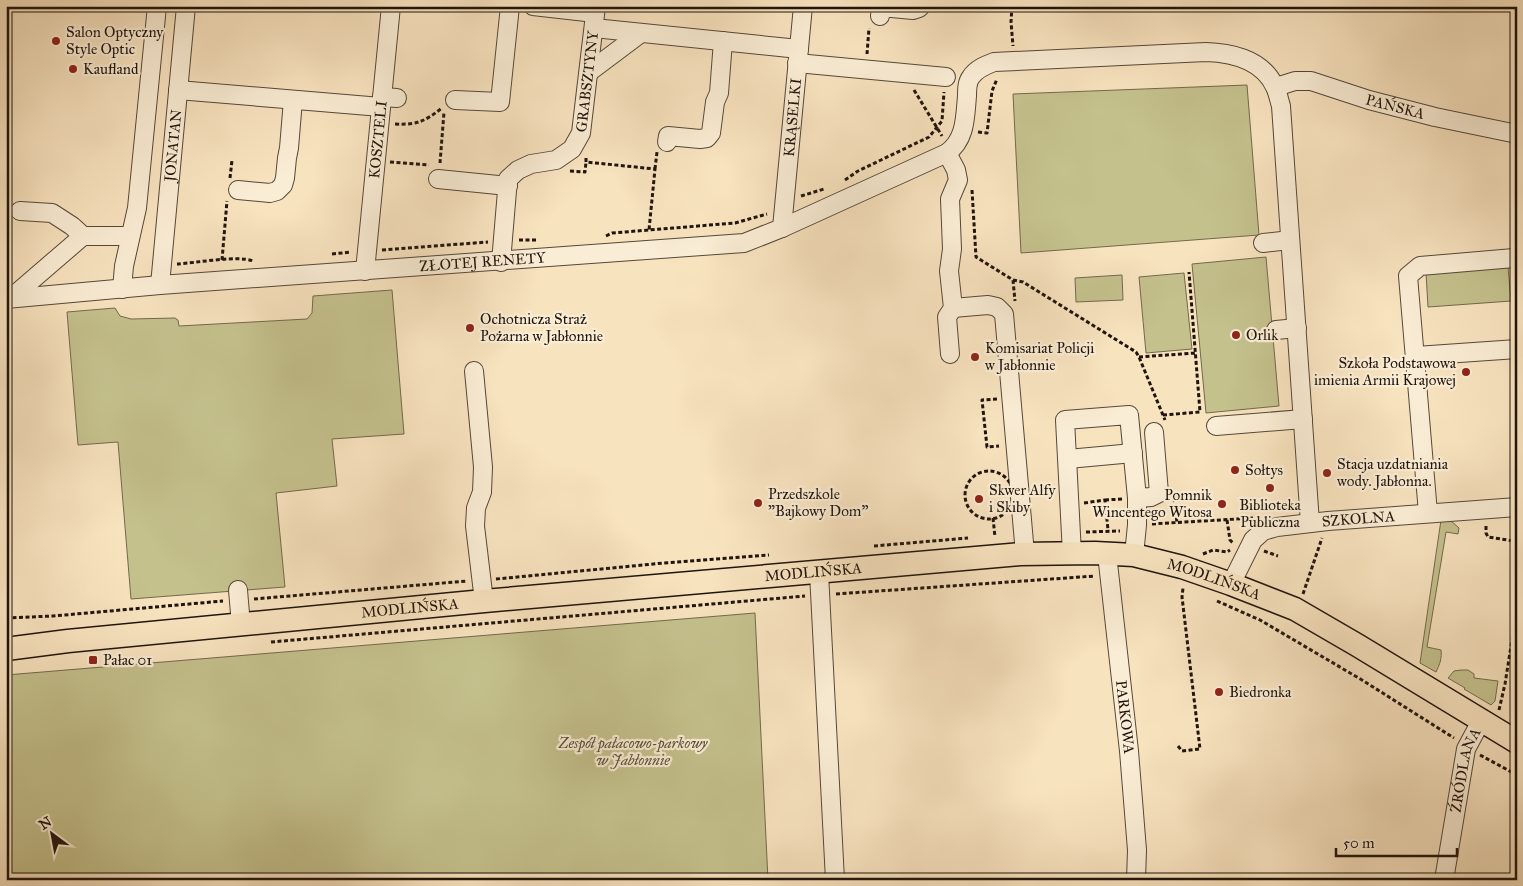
<svg xmlns="http://www.w3.org/2000/svg" width="1523" height="886" viewBox="0 0 1523 886" font-family="'IM FELL Great Primer',serif">
  <style>
    .green { fill: #c4c18d; stroke: #726a4c }
    .lines { fill: none; stroke-linecap: round; stroke-linejoin: round }
    .minor-casing { stroke: #554839; stroke-width: 20 }
    .major-casing { stroke: #1f140c; stroke-width: 25 }
    .path { stroke: #1f140c; stroke-width: 3; stroke-dasharray: 4 2.5; stroke-linecap: butt }
    .minor { stroke: #faedd5; stroke-width: 18 }
    .major { stroke: #f8e3bf; stroke-width: 22 }
    .poi-dot { fill: #8f2418; stroke: #faedd5; stroke-width: 2 }
    .labels { text-anchor: middle; dominant-baseline: central; stroke-width: 4.5; stroke-linejoin: round; paint-order: stroke }
    .poi-label { font-size: 15px; fill: #1f140c; stroke: #faedd5; text-anchor: start }
    .street-label { font-size: 15px; fill: #1f140c; stroke: #faedd5 }
    .park-label { font-size: 15px; font-style: italic; fill: #595139; stroke: #faedd5 }
  </style>
  <rect width="100%" height="100%" fill="#f8e3bf"/>
  <filter id="stains"><feTurbulence type="fractalNoise" baseFrequency=".004" numOctaves="4"/><feColorMatrix values="0 0 0 0 .2 0 0 0 0 .09 0 0 0 0 .02 0 0 0 .5 -.17"/></filter>
  <radialGradient id="worn" r=".72"><stop offset=".6" stop-color="#630" stop-opacity="0"/><stop offset="1" stop-color="#630" stop-opacity=".3"/></radialGradient>
  <!-- green -->
  <path class="green" d="M1247 85 1259 235 1021 253 1013 94Z
    M1266 257 1279 406 1206 413 1192 264Z
    M1508 267 1511 301 1428 307 1426 273Z
    M1184 273 1192 349 1146 353 1139 277Z
    M1122 275 1123 300 1076 302 1075 278Z
    M392 290 404 434 332 439 337 486 276 493 285 587 131 599 118 442 78 445 67 312 115 308 120 316 131 319 175 318 178 320 179 326 307 319 312 313 313 296Z
    M1441 520H1450L1459 528 1458 534 1446 532 1427 647 1441 650C1442 658 1440 664 1436 672L1420 663Z
    M755 613 768 880H6V675Z
    M1461 670H1468L1474 674V678L1498 681 1495 701 1491 705 1464 689 1465 688 1448 678 1454 671Z"/>
  <g class="lines">
    <!-- minor casing -->
    <g class="minor-casing">
      <g id="minor">
        <path d="M533 6 595 13"/>
        <path d="M880 16 881 7 913 10 919 8 921 6"/>
        <path d="M594 28 799 49"/>
        <path d="M797 63 946 77"/>
        <path d="M589 72 641 33"/>
        <path id="s1" d="M1276 87 1295 81H1311L1369 100 1435 117 1517 134"/>
        <path d="M178 90 381 107"/>
        <path d="M382 97 397 98"/>
        <path d="M455 100 500 102 510 6"/>
        <path d="M667 142 668 136 700 139 707 138 711 133 715 102 719 93 723 41"/>
        <path d="M947 153 956 170 958 180 950 199 952 249 949 271 953 308 947 317 950 354"/>
        <path d="M438 179 508 186"/>
        <path d="M238 190 270 193 277 191 283 185 285 178 287 158 289 148 293 100"/>
        <path d="M20 211 52 213 72 226 83 236"/>
        <path id="s2" d="M782 228 803 6"/>
        <path d="M1263 243 1290 240"/>
        <path id="s3" d="M501 262 508 179 518 170 531 164 556 160 572 149 581 133 596 6"/>
        <path id="s4" d="M365 271 391 6"/>
        <path id="s5" d="M160 285 186 6"/>
        <path d="M122 289 124 266 137 208 157 6"/>
        <path d="M11 298 83 236H130"/>
        <path id="s6" d="M6 299 160 285 744 243 782 228 947 153C966 139 965 117 967 96 967 89 967 82 971 77 976 69 986 65 994 62L1206 52C1233 53 1263 60 1275 87 1278 93 1279 100 1281 106L1310 523"/>
        <path d="M953 308 988 305 997 307 1004 314 1025 554"/>
        <path d="M1276 330 1297 328"/>
        <path d="M1416 356 1517 349"/>
        <path d="M474 371 483 467 482 492 476 508 475 526 484 601"/>
        <path d="M1216 426 1303 419"/>
        <path d="M1068 459 1133 453"/>
        <path d="M1137 498 1151 497 1159 493 1154 432"/>
        <path d="M1428 513 1408 276 1420 266 1514 258 1517 261"/>
        <path d="M1072 554 1065 420 1129 415 1137 498V525L1134 555"/>
        <path id="s7" d="M1107 554 1129 751 1137 850 1136 880"/>
        <path d="M819 573 835 880"/>
        <path id="s8" d="M1231 584 1253 540 1263 531 1277 527 1328 521 1517 507"/>
        <path d="M238 590 241 625"/>
        <path id="s9" d="M1444 880 1466 749 1481 721"/>
      </g>
    </g>
    <!-- major casing -->
    <g class="major-casing">
      <g id="major">
        <path id="s10" d="M6 649 68 641 484 601 1020 554 1095 553 1134 555 1182 567 1231 584 1295 609 1357 645 1517 742"/>
      </g>
    </g>
    <!-- path -->
    <path class="path" d="M1012 6 1011 22 1013 46
      M867 54 869 28
      M914 90 942 136
      M395 124C418 125 425 121 442 108
      M978 132 987 133 992 91 997 79
      M586 158V162L655 169 649 230
      M390 162 429 165
      M440 163 444 112
      M655 169 657 152
      M570 171 585 172 586 162
      M230 178 232 160
      M845 180 858 171 929 137 942 121 944 92
      M972 190 976 257 1013 280 1015 301
      M801 196 824 189
      M606 236 612 233 735 223 767 214
      M519 240H538
      M382 250 488 242
      M332 254 351 252
      M222 260 227 201
      M177 264C196 263 238 255 253 261
      M1013 280 1023 282 1136 352 1139 357 1165 420
      M1139 357 1195 353
      M997 399 982 400 987 447 999 446
      M1163 415 1200 412 1189 272
      M965 495a24 24 0 1 1 48 0a24 24 0 1 1-48 0Z
      M1174 498 1177 523
      M1105 500 1122 499
      M1084 503 1105 500 1108 530
      M993 518 995 537
      M1227 520 1230 540 1234 544
      M1152 524 1253 518
      M1486 526V533L1488 537 1514 541 1513 549 1517 553
      M1086 532 1120 531
      M1514 541 1517 526
      M874 546 968 538
      M1264 551 1278 556
      M1203 554 1213 550 1227 552 1230 550
      M496 579 664 563 769 555
      M836 594 1095 576
      M1303 594 1322 538
      M254 599 467 581
      M1217 601 1260 620 1362 680 1454 738
      M6 618 53 616 223 601
      M271 642 805 596
      M1499 710 1505 684 1517 608
      M1178 746 1182 751 1200 749 1182 597 1183 588
      M1480 755 1517 775"/>
    <!-- minor -->
    <use href="#minor" class="minor"/>
    <!-- major -->
    <use href="#major" class="major"/>
  </g>
  <!-- markers -->
  <g class="poi-dot">
    <circle cx="56" cy="41" r="5"/>
    <circle cx="73" cy="69" r="5"/>
    <circle cx="470" cy="328" r="5"/>
    <circle cx="1236" cy="335" r="5"/>
    <circle cx="975" cy="357" r="5"/>
    <circle cx="1466" cy="372" r="5"/>
    <circle cx="1235" cy="470" r="5"/>
    <circle cx="1327" cy="473" r="5"/>
    <circle cx="1270" cy="488" r="5"/>
    <circle cx="979" cy="499" r="5"/>
    <circle cx="758" cy="503" r="5"/>
    <circle cx="1222" cy="504" r="5"/>
    <rect x="88" y="655" width="10" height="10" rx="2.5"/>
    <circle cx="1219" cy="692" r="5"/>
  </g>
  <g class="labels">
    <!-- poi labels -->
    <g class="poi-label">
      <text x="66" y="32">Salon Optyczny<tspan x="66" dy="17">Style Optic</tspan></text>
      <text x="83" y="69">Kaufland</text>
      <text x="480" y="319">Ochotnicza Straż<tspan x="480" dy="17">Pożarna w Jabłonnie</tspan></text>
      <text x="1246" y="335">Orlik</text>
      <text x="985" y="348">Komisariat Policji<tspan x="985" dy="17">w Jabłonnie</tspan></text>
      <text x="1456" y="363" text-anchor="end">Szkoła Podstawowa<tspan x="1456" dy="17">imienia Armii Krajowej</tspan></text>
      <text x="1337" y="464">Stacja uzdatniania<tspan x="1337" dy="17">wody. Jabłonna.</tspan></text>
      <text x="1245" y="470">Sołtys</text>
      <text x="989" y="490">Skwer Alfy<tspan x="989" dy="17">i Skiby</tspan></text>
      <text x="768" y="494">Przedszkole<tspan x="768" dy="17">"Bajkowy Dom"</tspan></text>
      <text x="1212" y="495" text-anchor="end">Pomnik<tspan x="1212" dy="17">Wincentego Witosa</tspan></text>
      <text x="1270" y="505" text-anchor="middle">Biblioteka<tspan x="1270" dy="17">Publiczna</tspan></text>
      <text x="103" y="660">Pałac 01</text>
      <text x="1229" y="692">Biedronka</text>
    </g>
    <!-- street labels -->
    <g class="street-label">
      <text stroke="none"><textPath href="#s3" startOffset="226">GRABSZTYNY</textPath></text>
      <text stroke="none"><textPath href="#s1" startOffset="124">PAŃSKA</textPath></text>
      <text stroke="none"><textPath href="#s2" startOffset="111">KRĄSELKI</textPath></text>
      <text stroke="none"><textPath href="#s4" startOffset="132">KOSZTELI</textPath></text>
      <text stroke="none"><textPath href="#s5" startOffset="140">JONATAN</textPath></text>
      <text stroke="none"><textPath href="#s6" startOffset="478">ZŁOTEJ RENETY</textPath></text>
      <text stroke="none"><textPath href="#s8" startOffset="159">SZKOLNA</textPath></text>
      <text stroke="none"><textPath href="#s10" startOffset="811">MODLIŃSKA</textPath></text>
      <text stroke="none"><textPath href="#s10" startOffset="1216">MODLIŃSKA</textPath></text>
      <text stroke="none"><textPath href="#s10" startOffset="406">MODLIŃSKA</textPath></text>
      <text stroke="none"><textPath href="#s7" startOffset="164">PARKOWA</textPath></text>
      <text stroke="none"><textPath href="#s9" startOffset="112">ŹRÓDLANA</textPath></text>
    </g>
    <!-- park labels -->
    <g class="park-label">
      <text x="633" y="743">Zespół pałacowo-parkowy<tspan x="633" dy="17">w Jabłonnie</tspan></text>
    </g>
  </g>
  <!-- margin -->
  <rect width="1523" height="886" fill="none" stroke="#f8e3bf" stroke-width="25"/>
  <rect x="8" y="8" width="1508" height="871" fill="none" stroke="#1f140c" stroke-width="2.5"/>
  <rect x="12" y="12" width="1498" height="861" fill="none" stroke="#1f140c"/>
  <!-- north arrow -->
  <g transform="translate(52 834) rotate(328)" stroke="#faedd5" stroke-width="4" paint-order="stroke">
  <path d="M0-4L9 19L0 12L-9 19Z" fill="#1f140c"/>
  <text y="-8" font-size="14" font-weight="bold" text-anchor="middle" fill="#1f140c">N</text>
  </g>
  <!-- scale -->
  <path d="M1336 848v8h121v-8" fill="none" stroke="#1f140c" stroke-width="2.5"/>
  <text x="1343" y="848" font-size="15" fill="#1f140c" stroke="#faedd5" stroke-width="4" paint-order="stroke">50 m</text>
  <rect width="100%" height="100%" filter="url(#stains)"/>
  <rect width="100%" height="100%" fill="url(#worn)"/>
</svg>
